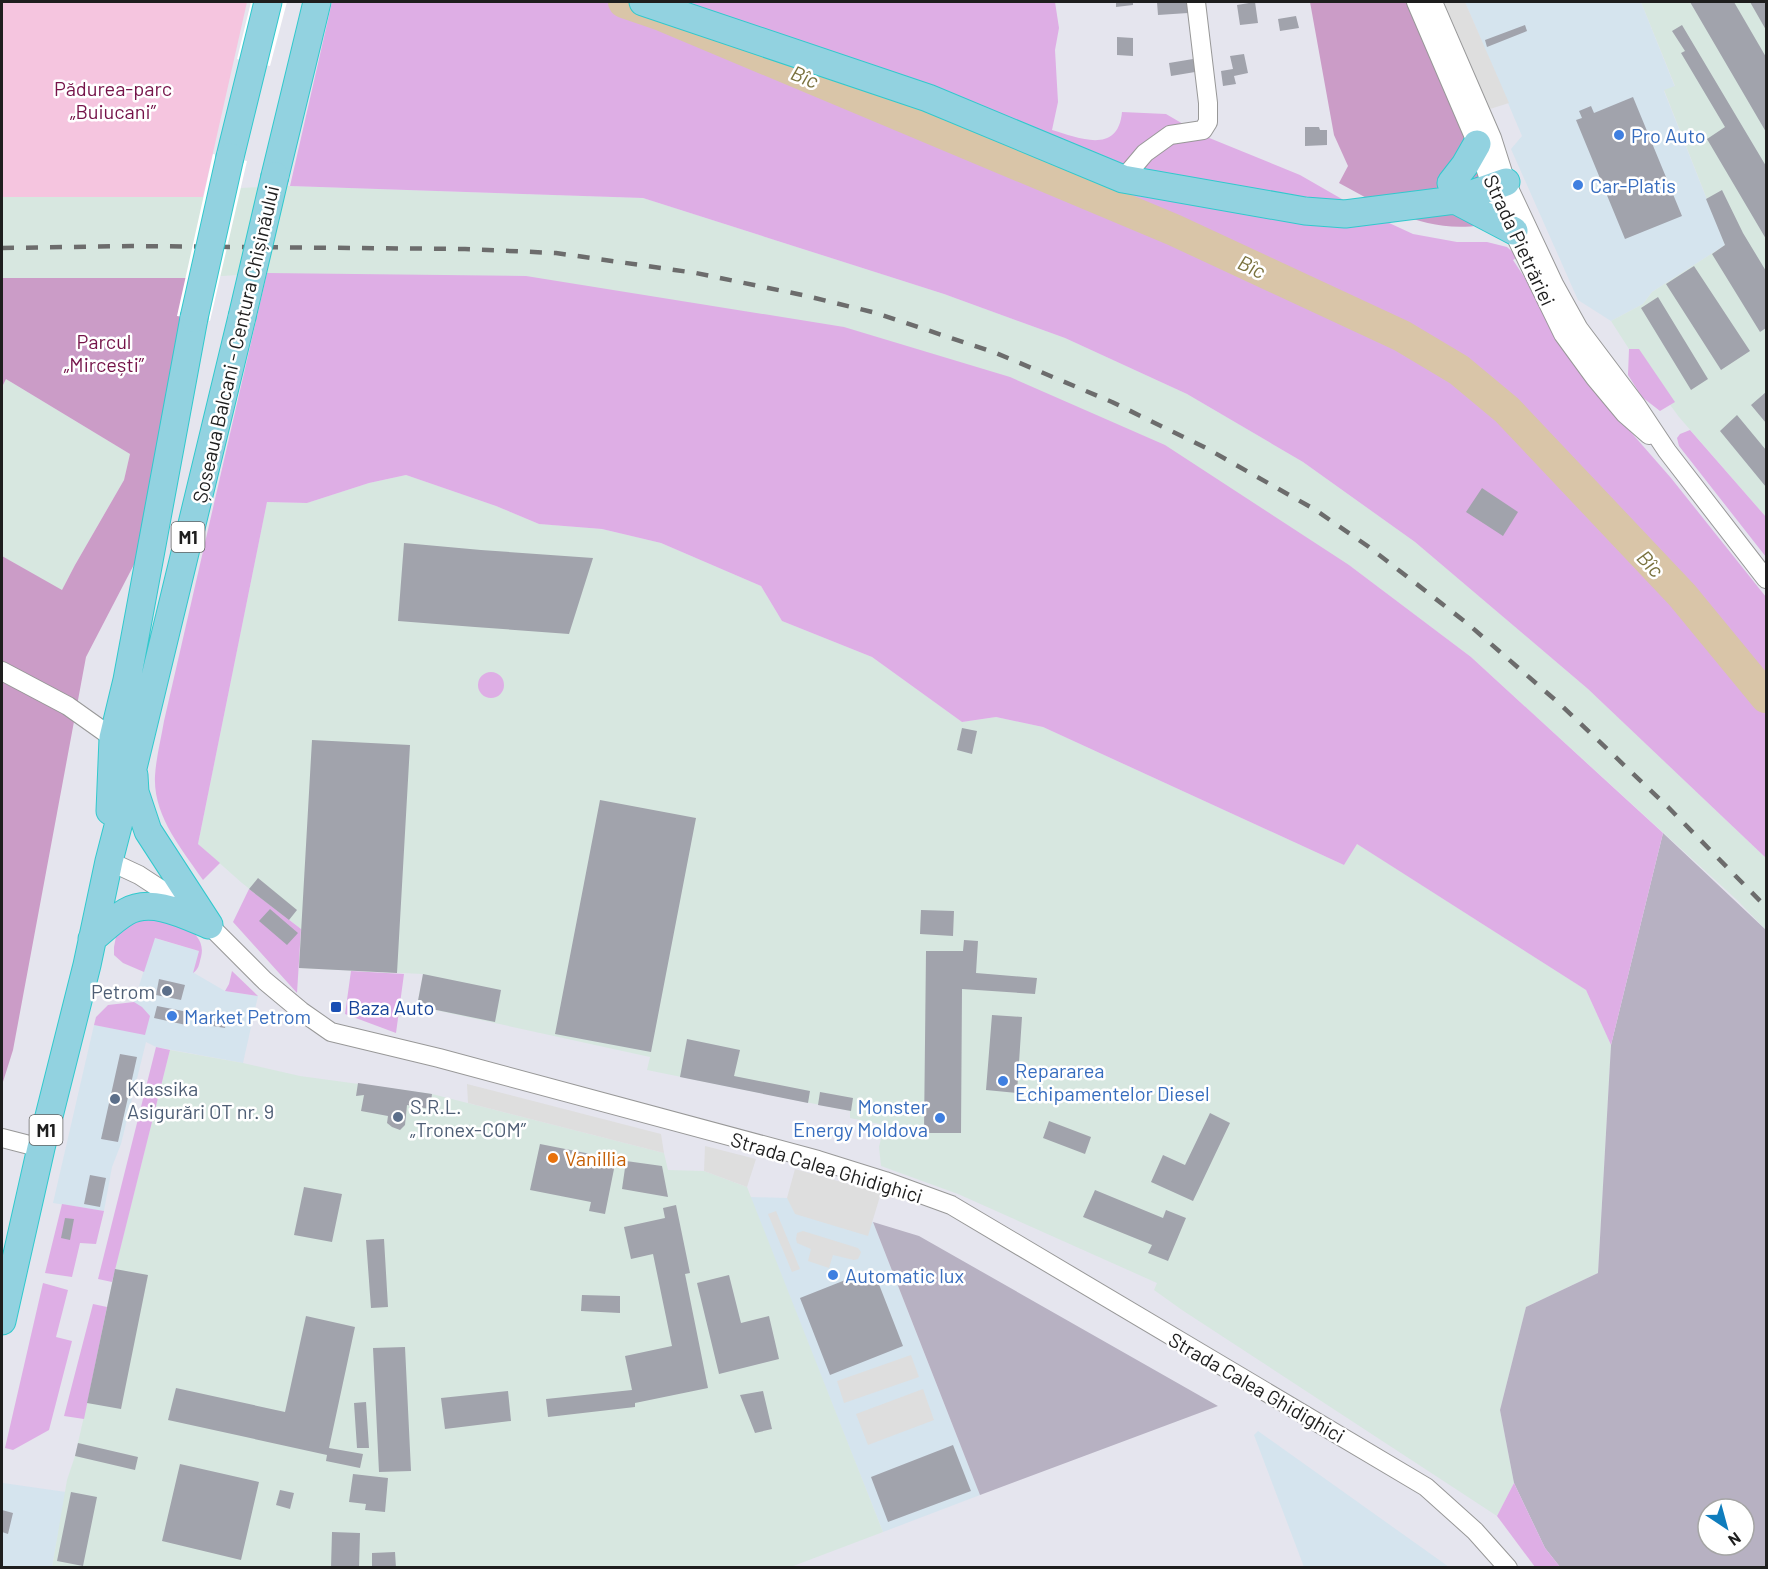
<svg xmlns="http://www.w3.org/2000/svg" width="1768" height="1569" viewBox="0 0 1768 1569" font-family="Barlow,sans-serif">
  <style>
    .commercial { fill: #d5e4ee }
    .industrial { fill: #d7e7e0 }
    .construction { fill: #b7b1c2; fill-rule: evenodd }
    .grass { fill: #deaee5 }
    .forest { fill: #cb9cc7 }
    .park { fill: #f5c5df }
    .parking { fill: #dedede }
    .pier { fill: #fff }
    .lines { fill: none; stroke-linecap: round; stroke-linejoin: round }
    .river { stroke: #d9c5a8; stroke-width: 32 }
    .building { fill: #a1a3ac }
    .minor-casing { stroke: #989898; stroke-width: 20 }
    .highway-casing { stroke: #31c9cd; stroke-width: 29 }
    .minor { stroke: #fff; stroke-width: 18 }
    .highway { stroke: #92d2e0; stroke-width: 27 }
    .rail { stroke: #6c6c6c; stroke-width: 4.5; stroke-dasharray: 12 12; stroke-linecap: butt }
    .highway-bridge-casing { stroke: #31c9cd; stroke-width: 29; stroke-linecap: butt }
    .highway-bridge { stroke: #92d2e0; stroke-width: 27 }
    .shop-dot { fill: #3f7fe0; stroke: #fff; stroke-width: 2 }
    .service-dot { fill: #5c6f8a; stroke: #fff; stroke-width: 2 }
    .transit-dot { fill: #1a4fb4; stroke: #fff; stroke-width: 2 }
    .food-dot { fill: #e8710a; stroke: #fff; stroke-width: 2 }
    .labels { text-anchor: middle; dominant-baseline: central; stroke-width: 5; stroke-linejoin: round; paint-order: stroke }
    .shield { fill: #fff; stroke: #626262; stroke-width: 1.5 }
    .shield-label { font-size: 18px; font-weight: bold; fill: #1e1e1e }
    .park-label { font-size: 20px; fill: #751349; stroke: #fff }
    .shop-label { font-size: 20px; fill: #366cbe; stroke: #fff; text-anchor: start }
    .street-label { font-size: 20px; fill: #1e1e1e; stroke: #fff }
    .service-label { font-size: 20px; fill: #4e5e75; stroke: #fff; text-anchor: start }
    .transit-label { font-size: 20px; fill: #164399; stroke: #fff; text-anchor: start }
    .food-label { font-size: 20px; fill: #c56008; stroke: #fff; text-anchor: start }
    .water-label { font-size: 21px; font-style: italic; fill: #7a723e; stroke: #fff }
  </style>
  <rect width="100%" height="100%" fill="#e5e5ee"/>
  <!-- commercial -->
  <path class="commercial" d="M1465 2H1641L1675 87 1664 91 1725 245 1652 292 1643 304 1611 321 1578 300 1511 149 1522 136Z
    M154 938 199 951 194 973 225 991 258 996 243 1063 156 1047 146 1042 121 1144 112 1167 104 1211 53 1203 94 1025 127 1031 134 1002Z
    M750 1197 787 1198 873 1222 980 1495 883 1532Z
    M1258 1431 1449 1567H1304L1254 1435Z
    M3 1483 66 1492 52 1567 2 1568Z"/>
  <!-- industrial -->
  <path class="industrial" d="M1641 2H1766V517L1679 417 1629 349 1611 321 1643 304 1652 292 1725 245 1664 90 1675 86Z
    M289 186 643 198 944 294 1065 338 1187 394 1303 462 1415 542 1588 689 1766 858V930L1737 900 1471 657 1349 565 267 273 193 278H2V197H202L240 188Z
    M6 379 130 454 124 480 75 565 62 591 2 556V387Z
    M406 475 496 506 539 524 602 529 661 543 761 586 782 621 872 657 962 722 996 717 1043 727 1344 865 1356 843 1586 990 1611 1045 1598 1273 1526 1307 1500 1410 1514 1483 1497 1516 1182 1310 1154 1290 1157 1283 958 1194 881 1166 879 1147 884 1125 850 1118V1111L647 1070 650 1057 417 1006 423 974 299 968 301 929 242 883 198 844 267 502 307 503 369 483Z
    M170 1050 243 1063 300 1076 432 1094 664 1153 668 1170 704 1171 747 1187 883 1532 788 1568H52L67 1480 75 1456 87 1403 115 1269Z"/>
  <!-- construction -->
  <path class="construction" d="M1663 833 1766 930V1567H1560L1545 1548 1514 1483 1500 1410 1526 1307 1598 1273 1611 1045ZM1708 1509H1744V1545H1708Z
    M873 1222 919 1236 1218 1406 980 1495Z"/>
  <!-- grass -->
  <path class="grass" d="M332 2H1055L1059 28 1055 50 1058 102 1052 130C1079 138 1118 155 1122 112L1166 114 1202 135 1300 175 1361 210 1413 234 1457 242H1487L1507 247 1518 257 1513 260 1615 414 1671 478 1766 597V858L1588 689 1415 542 1303 462 1187 394 1065 338 944 294 643 198 290 186Z
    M267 273 526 276 844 327 1010 377 1165 445 1349 565 1471 657 1663 833 1611 1045 1586 990 1357 844 1344 865 1043 727 996 717 962 722 872 657 782 621 761 586 661 543 602 529 539 524 496 506 406 475 369 483 307 503 267 502 198 844 220 863 203 880C182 849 153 816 155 776 156 758 161 739 164 721Z
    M1629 349H1639L1675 402 1660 411 1642 397 1628 375Z
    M1690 430 1766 517V557L1679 446 1677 438 1680 434Z
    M478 685a13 13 0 1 1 26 0a13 13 0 1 1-26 0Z
    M249 889 301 929 297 993 233 922Z
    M154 913C172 921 208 930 201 957 199 964 199 969 193 973L199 951 155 938 144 972 123 963 114 955V947L117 931Z
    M232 971 258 996 225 991 229 984Z
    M351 971 404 974 396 1033 345 1014Z
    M134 1002 142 1007 150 1016 145 1035 94 1025 96 1017 108 1005Z
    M156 1047 170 1050 112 1282 98 1279Z
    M62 1204 104 1211 96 1244 80 1243 72 1277 45 1273Z
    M43 1283 68 1290 56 1337 72 1341 49 1430 13 1450 5 1448Z
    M93 1304 107 1307 84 1419 64 1416Z
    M1514 1483 1545 1548 1560 1567H1535L1497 1516Z"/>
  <!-- forest -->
  <path class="forest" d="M1310 2H1410L1497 207 1482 225C1427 234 1385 208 1339 183L1348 166 1334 135Z
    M2 278H193L141 551 86 657 13 1050 2 1085V556L62 590 75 565 124 480 130 454 6 379 2 387Z"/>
  <!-- park -->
  <path class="park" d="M2 2H247L203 197H2Z"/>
  <!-- parking -->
  <path class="parking" d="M1444 2H1465L1509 103 1490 109Z
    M467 1084 661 1134 664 1153 468 1103Z
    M705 1146 756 1159 747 1187 704 1171Z
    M795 1169 881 1193 868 1236 795 1214 787 1198Z
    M776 1211 800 1269 792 1272 768 1214Z
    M803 1231 858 1248 861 1252 860 1255 858 1259 854 1260 833 1255 829 1268 808 1261 811 1249 797 1243 796 1239 797 1233Z
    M911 1355 919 1377 844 1403 837 1381Z
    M923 1389 934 1420 868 1445 856 1414Z"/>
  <!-- pier -->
  <path class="pier" d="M251 2H287L270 66 237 59Z
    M213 154 247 161 210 321 177 316Z"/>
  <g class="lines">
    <!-- river -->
    <path class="river" d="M624 2 659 14 1174 230 1402 336 1459 370 1507 410 1682 595 1766 697"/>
  </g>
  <!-- building -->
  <path class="building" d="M1116 2H1133V5L1116 7Z
    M1157 2H1187L1188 13 1158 15Z
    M1255 2 1258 23 1240 25 1237 5Z
    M1690 2H1734L1766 57V132Z
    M1750 2H1766V30Z
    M1296 16 1299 28 1280 31 1278 19Z
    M1525 25 1527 31 1487 47 1485 40Z
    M1682 25 1766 166V239L1707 139 1725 127 1681 53 1685 51 1672 31Z
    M1117 37 1133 38V56L1117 55Z
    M1244 54 1248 73 1234 76 1236 84 1223 86 1221 71 1233 69 1230 56Z
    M1199 58 1201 71 1171 76 1169 63Z
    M1633 97 1682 216 1625 239 1576 120 1582 118 1579 111 1591 106 1594 113Z
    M1305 127H1319L1320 130H1327V145L1305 146Z
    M1722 190 1743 233 1766 271V328L1760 332 1712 254 1725 245 1706 199Z
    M1694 266 1750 351 1721 370 1666 284Z
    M1658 297 1708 379 1691 390 1641 308Z
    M1766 392V423L1751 405Z
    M1737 415 1766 450V487L1720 431Z
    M1482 488 1518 512 1503 536 1466 512Z
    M404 543 481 550 593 558 569 634 475 627 398 621Z
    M962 728 977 731 972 754 957 750Z
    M312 740 410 745 397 973 299 968Z
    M600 800 696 818 651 1052 555 1034Z
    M258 878 297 910 289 920 249 889Z
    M270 909 298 933 287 945 259 921Z
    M921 910 954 911 953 936 920 934Z
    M964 940 978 941 976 973 1037 978 1035 994 962 989 961 1133H924L926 951H963Z
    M423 974 501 990 495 1022 417 1006Z
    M159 979 185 985 181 1000 156 995Z
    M157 1006 188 1012 186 1025 154 1018Z
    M992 1015 1022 1017 1017 1093 986 1090Z
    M214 1021 226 1023 225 1028 213 1026Z
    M687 1039 740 1050 734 1076 810 1091 808 1103 680 1077Z
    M120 1054 137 1057 118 1142 101 1139Z
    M358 1083 432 1094 430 1109 407 1105 405 1125 400 1130 392 1127 387 1123 388 1116 361 1111 364 1095 356 1096Z
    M820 1092 853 1098 851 1111 818 1105Z
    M1210 1113 1230 1123 1193 1201 1151 1182 1163 1155 1185 1165Z
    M1049 1121 1091 1137 1085 1154 1043 1138Z
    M540 1144 616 1159 605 1214 589 1211 591 1202 530 1190Z
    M626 1161 662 1166 668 1197 622 1189Z
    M90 1175 106 1178 100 1207 84 1204Z
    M304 1187 342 1194 332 1242 294 1235Z
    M1095 1190 1163 1218 1166 1210 1186 1218 1168 1261 1148 1253 1152 1245 1083 1217Z
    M676 1205 690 1273 685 1274 708 1388 635 1403V1407L548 1417 546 1399 632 1390 625 1356 672 1346 653 1254 631 1259 624 1227 665 1218 663 1208Z
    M65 1218 74 1219 70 1240 61 1238Z
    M384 1239 388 1307 371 1308 366 1240Z
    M115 1269 148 1275 121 1409 87 1403Z
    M873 1269 903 1346 830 1375 800 1298Z
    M729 1275 741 1323 769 1316 779 1359 719 1374 697 1283Z
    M582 1295 620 1296V1313L581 1311Z
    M306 1316 355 1327 329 1448 363 1454 360 1468 326 1461 327 1455 168 1420 176 1388 285 1412Z
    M405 1347 411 1471 379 1472 373 1348Z
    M508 1391 511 1421 445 1429 441 1398Z
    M763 1391 772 1429 755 1433 740 1395Z
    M366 1402 369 1448H357L354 1403Z
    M78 1443 138 1457 135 1470 75 1456Z
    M953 1445 971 1491 888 1522 871 1477Z
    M180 1464 259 1482 241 1560 162 1541Z
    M353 1474 388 1478 385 1512 365 1510 366 1504 349 1502Z
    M280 1490 294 1493 290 1509 276 1505Z
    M71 1492 97 1497 83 1566 57 1561Z
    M2 1510 13 1513 8 1534 2 1532Z
    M332 1532 360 1533 359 1568H331Z
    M395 1552 396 1568H372V1553Z"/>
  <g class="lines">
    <!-- minor casing -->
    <g class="minor-casing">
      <path id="minor" d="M1416 2 1477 144 1492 188 1563 334 1595 378 1625 414 1649 435
        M1433 2 1492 138 1506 182 1554 284 1579 329 1637 406 1667 451 1766 579
        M1123 179 1145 153 1170 135 1203 130 1208 122V103L1196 2
        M2 671 68 706 113 738
        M109 861 139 875 165 892 209 925 265 981 301 1011 331 1032 439 1058 818 1160 885 1181 951 1205 1426 1487 1475 1531 1508 1568
        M2 1138 41 1148"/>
    </g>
    <!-- highway casing -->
    <g class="highway-casing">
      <path id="highway" d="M643 2 928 98 1123 179 1305 211 1345 214 1455 200 1506 182
        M230 157 268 2
        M275 176 317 2
        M1451 183 1465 165 1477 144
        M1455 200 1514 231
        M134 775 135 792 148 831 209 925
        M110 811 113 738 127 680 194 318
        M92 939C103 930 114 919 126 912 151 897 185 915 209 925
        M2 1321 41 1148 87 965 109 861 133 768 242 317"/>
    </g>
    <!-- minor -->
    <use href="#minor" class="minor"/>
    <!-- highway -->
    <use href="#highway" class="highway"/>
    <!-- rail -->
    <path class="rail" d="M2 248 132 246 465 249 556 253 696 273 807 296 876 313 996 353 1112 402 1206 448 1314 509 1369 547 1468 624 1561 705 1668 807 1766 907"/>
    <!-- highway-bridge casing -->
    <g class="highway-bridge-casing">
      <path id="highway-bridge" d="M242 317 275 176
        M194 318 230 157"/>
    </g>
    <!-- highway-bridge -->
    <use href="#highway-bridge" class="highway-bridge"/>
  </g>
  <!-- markers -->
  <g class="shop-dot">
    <circle cx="1619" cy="135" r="6"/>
    <circle cx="1578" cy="185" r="6"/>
    <circle cx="172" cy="1016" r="6"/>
    <circle cx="1003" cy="1081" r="6"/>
    <circle cx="940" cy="1118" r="6"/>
    <circle cx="833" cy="1275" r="6"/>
  </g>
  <g class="service-dot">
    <circle cx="167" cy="991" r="6"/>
    <circle cx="115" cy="1099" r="6"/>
    <circle cx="398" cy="1117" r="6"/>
  </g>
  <rect class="transit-dot" x="330" y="1001" width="12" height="12" rx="3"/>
  <circle class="food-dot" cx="553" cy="1158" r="6"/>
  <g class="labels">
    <!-- shield labels -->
    <g class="shield">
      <rect x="171.5" y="522" width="33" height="30" rx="4.5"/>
      <rect x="29.5" y="1115" width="33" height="30" rx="4.5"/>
    </g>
    <g class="shield-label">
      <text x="188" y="537">M1</text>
      <text x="46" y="1130">M1</text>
    </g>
    <!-- park labels -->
    <g class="park-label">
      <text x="113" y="88">Pădurea-parc<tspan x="113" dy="23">„Buiucani”</tspan></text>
      <text x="104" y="341">Parcul<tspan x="104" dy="23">„Mircești”</tspan></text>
    </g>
    <!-- shop labels -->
    <g class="shop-label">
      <text x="1631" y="135">Pro Auto</text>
      <text x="1590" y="185">Car-Platis</text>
      <text x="184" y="1016">Market Petrom</text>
      <text x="1015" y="1070">Repararea<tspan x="1015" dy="23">Echipamentelor Diesel</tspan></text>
      <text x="928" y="1106" text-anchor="end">Monster<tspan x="928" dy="23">Energy Moldova</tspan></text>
      <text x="845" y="1275">Automatic lux</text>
    </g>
    <!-- street labels -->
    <g class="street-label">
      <text transform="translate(1520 240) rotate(65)">Strada Pietrăriei</text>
      <text transform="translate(235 344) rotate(-77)">Șoseaua Balcani - Centura Chișinăului</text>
      <text transform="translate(827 1167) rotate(17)">Strada Calea Ghidighici</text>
      <text transform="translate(1257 1387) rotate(30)">Strada Calea Ghidighici</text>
    </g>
    <!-- service labels -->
    <g class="service-label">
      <text x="155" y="991" text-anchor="end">Petrom</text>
      <text x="127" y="1088">Klassika<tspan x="127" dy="23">Asigurări OT nr. 9</tspan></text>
      <text x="410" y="1106">S.R.L.<tspan x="410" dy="23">„Tronex-COM”</tspan></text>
    </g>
    <!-- transit labels -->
    <g class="transit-label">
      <text x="348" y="1007">Baza Auto</text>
    </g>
    <!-- food labels -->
    <g class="food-label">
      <text x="565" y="1158">Vanillia</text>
    </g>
    <!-- water labels -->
    <g class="water-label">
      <text transform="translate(805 76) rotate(23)">Bîc</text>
      <text transform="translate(1252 266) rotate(25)">Bîc</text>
      <text transform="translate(1651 563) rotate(47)">Bîc</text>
    </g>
  </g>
  <!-- border -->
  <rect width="1768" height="1569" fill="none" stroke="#1e1e1e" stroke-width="6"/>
  <!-- north arrow -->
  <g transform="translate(1726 1527) rotate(144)"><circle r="28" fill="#ffffff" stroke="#a5a5a5" stroke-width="1.5"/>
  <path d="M0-4.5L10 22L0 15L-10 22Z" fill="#0f7dbd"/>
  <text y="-9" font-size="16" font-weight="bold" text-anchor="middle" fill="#1e1e1e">N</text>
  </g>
</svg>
